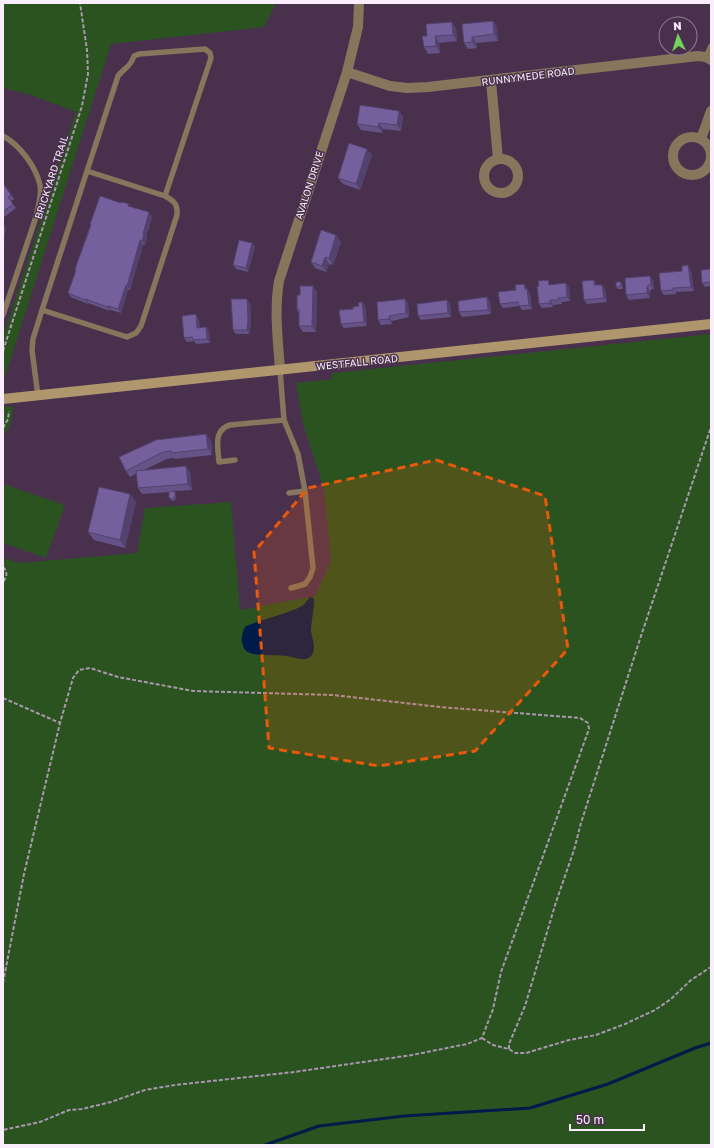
<svg xmlns="http://www.w3.org/2000/svg" width="714" height="1148" viewBox="0 0 714 1148" font-family="'Golos Text',sans-serif">
  <style>
    .green { fill: #2a5320 }
    .water { fill: #001a4a }
    .lines { fill: none; stroke-linecap: round; stroke-linejoin: round }
    .stream { stroke: #001a4a; stroke-width: 3 }
    .path { stroke: #aa98ae; stroke-width: 2; stroke-dasharray: 4 2; stroke-linecap: butt }
    .lane { stroke: #86765c; stroke-width: 5.5 }
    .street { stroke: #86765c; stroke-width: 10 }
    .secondary { stroke: #b0966c; stroke-width: 10 }
    .wall { fill: #655286 }
    .shaded-wall { fill: #52426d }
    .building { fill: #755f9c; stroke: #52426d }
    .marked { fill: #e8590c; fill-opacity: 0.2; stroke: #e8590c; stroke-width: 3; stroke-dasharray: 8 5; stroke-linejoin: round }
    .labels { text-anchor: middle; dominant-baseline: central; stroke-width: 3; stroke-linejoin: round; paint-order: stroke }
    .street-label { font-size: 10px; fill: #faeefd; stroke: #49314e }
  </style>
  <rect width="100%" height="100%" fill="#49314e"/>
  <!-- green -->
  <path class="green" d="M3 3H276L264 27 111 44 3 383V337L76 112 31 95 3 88Z
    M711 334V1145H3V558L19 563 137 553 145 508 231 502 240 610 315 596 331 561 324 488 303 424 296 383 332 379V373Z
    M13 406C13 417 11 428 3 436V407Z
    M3 484 65 505 46 558 3 543Z"/>
  <!-- water -->
  <path class="water" d="M310 597 313 598 314 600C314 610 312 618 311 628 310 636 319 649 310 657 304 662 294 657 287 656 278 655 253 656 248 652 244 650 243 646 242 642 241 638 243 631 245 627 247 624 293 612 302 606 305 604 307 600 310 597Z"/>
  <g class="lines">
    <!-- stream -->
    <path class="stream" d="M265 1145 319 1126 404 1116 530 1108 608 1084 695 1048 711 1043"/>
    <!-- path -->
    <path class="path" d="M3 351 82 106 88 74 87 50 80 3
      M3 428 8 419 9 411
      M3 567C8 572 7 577 3 582
      M3 698 60 723
      M3 983 24 874 60 723 73 678 79 670 90 668 118 677 193 691 333 695 440 707 580 718 588 723 589 729 501 972 493 1009 482 1038 467 1044 412 1055 294 1072 175 1085 145 1090 111 1102 82 1109 69 1110 40 1122 3 1130
      M482 1038 493 1045 509 1049 515 1053H526L569 1040 596 1035 625 1024 655 1010 671 999 691 980 711 967
      M509 1049V1044L525 1006 556 902 574 850 581 823 639 642 711 427"/>
    <!-- lane -->
    <path class="lane" d="M706 57 711 46
      M3 136C20 145 36 167 40 185 42 195 38 207 36 217L3 315
      M87 171 118 76C125 67 130 68 134 56L139 54 205 49 210 53 211 58 165 196
      M280 370 284 420 298 454 305 491 313 568 310 577 305 584 291 588
      M38 396 32 350 33 339 42 310 127 337 136 333 141 326 177 215C178 204 174 201 165 196L87 171 42 310
      M235 460 219 462C218 447 213 430 230 425L284 420
      M289 493 305 491"/>
    <!-- street -->
    <path class="street" d="M347 72 390 86 407 88 428 87 698 56 706 57 711 60
      M491 81 498 159
      M673 156a19 19 0 1 1 38 0a19 19 0 1 1-38 0Z
      M701 139 711 111
      M484 176a17 17 0 1 1 34 0a17 17 0 1 1-34 0Z
      M280 370C278 340 274 311 279 281L347 72 358 27 359 3"/>
    <!-- secondary -->
    <path class="secondary" d="M3 399 711 324"/>
  </g>
  <!-- wall -->
  <path class="wall" d="M493 21 497 27 498 41 476 43 477 48 468 49 464 43Z
    M456 28 457 41 439 43 440 53 428 54 424 47 427 36Z
    M399 111 403 117 401 131 383 129 382 133 361 130 357 124Z
    M372 155 360 190 343 184 338 178Z
    M3 183 14 199 11 201 16 208 3 218Z
    M130 206 152 217 146 237 147 238 145 245H143L130 290H128L121 313 111 310 110 311 88 303V304L71 297 68 293 76 271 75 269 90 226V224Z
    M336 235 341 242 333 265 329 264 326 272 315 268 311 262Z
    M252 243 255 247 248 272 236 269 233 265Z
    M711 269V286L705 287 702 283Z
    M691 270 694 291 676 292V294L664 295 661 291 682 271Z
    M594 280 596 284 597 285 605 289 607 302 587 304 584 300Z
    M653 280 654 289H651V291H650V298L629 300 626 295Z
    M524 284 530 293 532 309 522 310 519 306 503 308 500 304Z
    M551 284 569 287 570 301 561 302 562 304 553 305V307L542 308 539 304Z
    M622 284 623 289H618L616 287Z
    M313 286 317 292 316 332H303L299 326V314L297 310 300 295Z
    M487 297 490 302 491 314 462 317 459 312Z
    M405 299 408 303 409 317 392 321V324L381 325 378 320Z
    M447 300 450 304 451 317 421 320 418 316Z
    M362 302 365 306 367 326 344 328 341 324 353 309 359 306Z
    M250 303 251 324 249 334H236L233 330Z
    M196 314 198 319 200 328 206 327 209 331 210 343 196 344 194 341 187 342 184 338Z
    M206 434 211 441 212 455 175 459 174 458 167 459 144 470 190 472 192 490 173 491 176 494V499L173 501 171 500 169 498 170 492 142 494 138 488 136 474 130 477 126 471 119 457Z
    M130 494 136 502 125 548 94 540 88 532Z"/>
  <!-- shaded-wall -->
  <path class="shaded-wall" d="M493 21 497 27 498 41 494 34Z
    M452 22 456 28 457 41 453 35Z
    M435 36 439 43 440 53 436 46Z
    M472 37 476 43 477 48 472 42Z
    M399 111 403 117 401 131 397 125Z
    M379 123 383 129 382 133 378 127Z
    M367 149 372 155 360 190 356 184Z
    M149 212 152 217 146 237 147 238 145 245 142 241 143 234Z
    M4 224 6 228 4 242 5 244 3 251V226Z
    M336 235 341 242 333 265 329 258Z
    M140 240 143 245 130 290 127 286Z
    M252 243 255 247 248 272 246 268Z
    M325 257 329 264 326 272 322 266Z
    M688 265 691 270 694 291 691 287Z
    M650 276 653 280 654 289 651 285Z
    M594 280 596 284 597 290 594 285Z
    M566 283 569 287 570 301 567 297Z
    M524 284 530 293 532 309 529 305 525 289Z
    M126 285 128 290 121 313 118 309Z
    M602 285 605 289 607 302 604 298Z
    M313 286 317 292 316 332 312 326Z
    M647 287 650 291V298L647 293Z
    M487 297 490 302 491 314 488 310Z
    M86 299 88 303V304L85 300Z
    M247 299 250 303 251 324 249 334 247 330Z
    M405 299 408 303 409 317 406 313Z
    M447 300 450 304 451 317 448 313Z
    M550 300 553 305V307L550 303Z
    M362 302 365 306 367 326 364 322Z
    M108 306 111 310 110 311 107 307Z
    M196 314 198 319 200 332 197 328Z
    M389 316 392 321V324L389 319Z
    M206 327 209 331 210 343 207 339Z
    M206 434 211 441 212 455 208 449Z
    M186 466 190 472 192 490 188 484Z
    M175 492 176 494V499L175 497Z
    M130 494 136 502 125 548 120 540Z"/>
  <!-- building -->
  <path class="building" d="M493 21 494 34 472 37V42L464 43 462 24Z
    M452 22 453 35 435 36 436 46 424 47 422 36H427L426 24Z
    M360 105 399 111 397 125 379 123 378 127 357 124Z
    M349 143 367 149 356 184 338 178Z
    M3 183 11 195 8 197 13 204 3 212Z
    M100 196 121 203 122 202 129 204 128 206 149 212 143 234H144L142 241 140 240 127 286 126 285 118 309 108 306 107 307 86 299 85 300 68 293 76 270 75 269 91 225 90 224Z
    M321 230 336 235 329 258 325 257 322 266 311 262Z
    M239 240 252 243 246 268 233 265Z
    M688 265 691 287 673 288V290L661 291 659 273 682 271V266Z
    M711 269V282L702 283 701 270Z
    M650 276 651 285H648V287H647V293L626 295 625 278Z
    M548 280 549 285 566 283 567 297 558 298 559 300H550V303L539 304 537 286H539L538 281Z
    M594 280V285H602L604 298 584 300 582 281Z
    M616 282H621V286L616 287Z
    M524 284 525 289H527L529 305 519 306 518 302 500 304 498 292 516 290 515 285Z
    M300 286H313L312 326H299V310H297V295H300Z
    M487 297 488 310 459 312 458 301Z
    M231 299H247L248 320 247 330H233Z
    M405 299 406 313 389 316V319L378 320 377 302Z
    M447 300 448 313 418 316 417 304Z
    M362 302 364 322 341 324 339 310 353 309V307L359 306 358 303Z
    M196 314 197 328 206 327 207 339 193 340 192 337 184 338 182 316Z
    M206 434 208 449 171 453V451L163 452 126 471 119 457 156 440Z
    M186 466 188 484 138 488 136 471Z
    M99 487 130 494 120 540 88 532Z
    M171 491 175 492V497L172 499 169 498V493Z"/>
  <!-- marked area -->
  <path class="marked" d="M436 460 545 496 568 649 475 751 379 766 269 748 254 552 308 488Z"/>
  <g class="labels">
    <!-- street labels -->
    <g class="street-label">
      <text transform="translate(528 76) rotate(-7)">RUNNYMEDE ROAD</text>
      <text transform="translate(51 177) rotate(-72)">BRICKYARD TRAIL</text>
      <text transform="translate(309 185) rotate(-72)">AVALON DRIVE</text>
      <text transform="translate(357 362) rotate(-6)">WESTFALL ROAD</text>
    </g>
  </g>
  <!-- border -->
  <rect width="714" height="1148" fill="none" stroke="#faeefd" stroke-width="8"/>
  <!-- north arrow -->
  <g transform="translate(678 36) rotate(356)"><circle r="19" fill="#49314e" stroke="#907d94"/>
  <path d="M0-3L7 15L0 10L-7 15Z" fill="#74d25c"/>
  <text y="-6" font-size="11" font-weight="bold" text-anchor="middle" fill="#faeefd">N</text>
  </g>
  <!-- scale -->
  <path d="M570 1124v6h74v-6" fill="none" stroke="#faeefd" stroke-width="2"/>
  <text x="576" y="1124" font-size="12" fill="#faeefd" stroke="#49314e" stroke-width="3" paint-order="stroke">50 m</text>
</svg>
